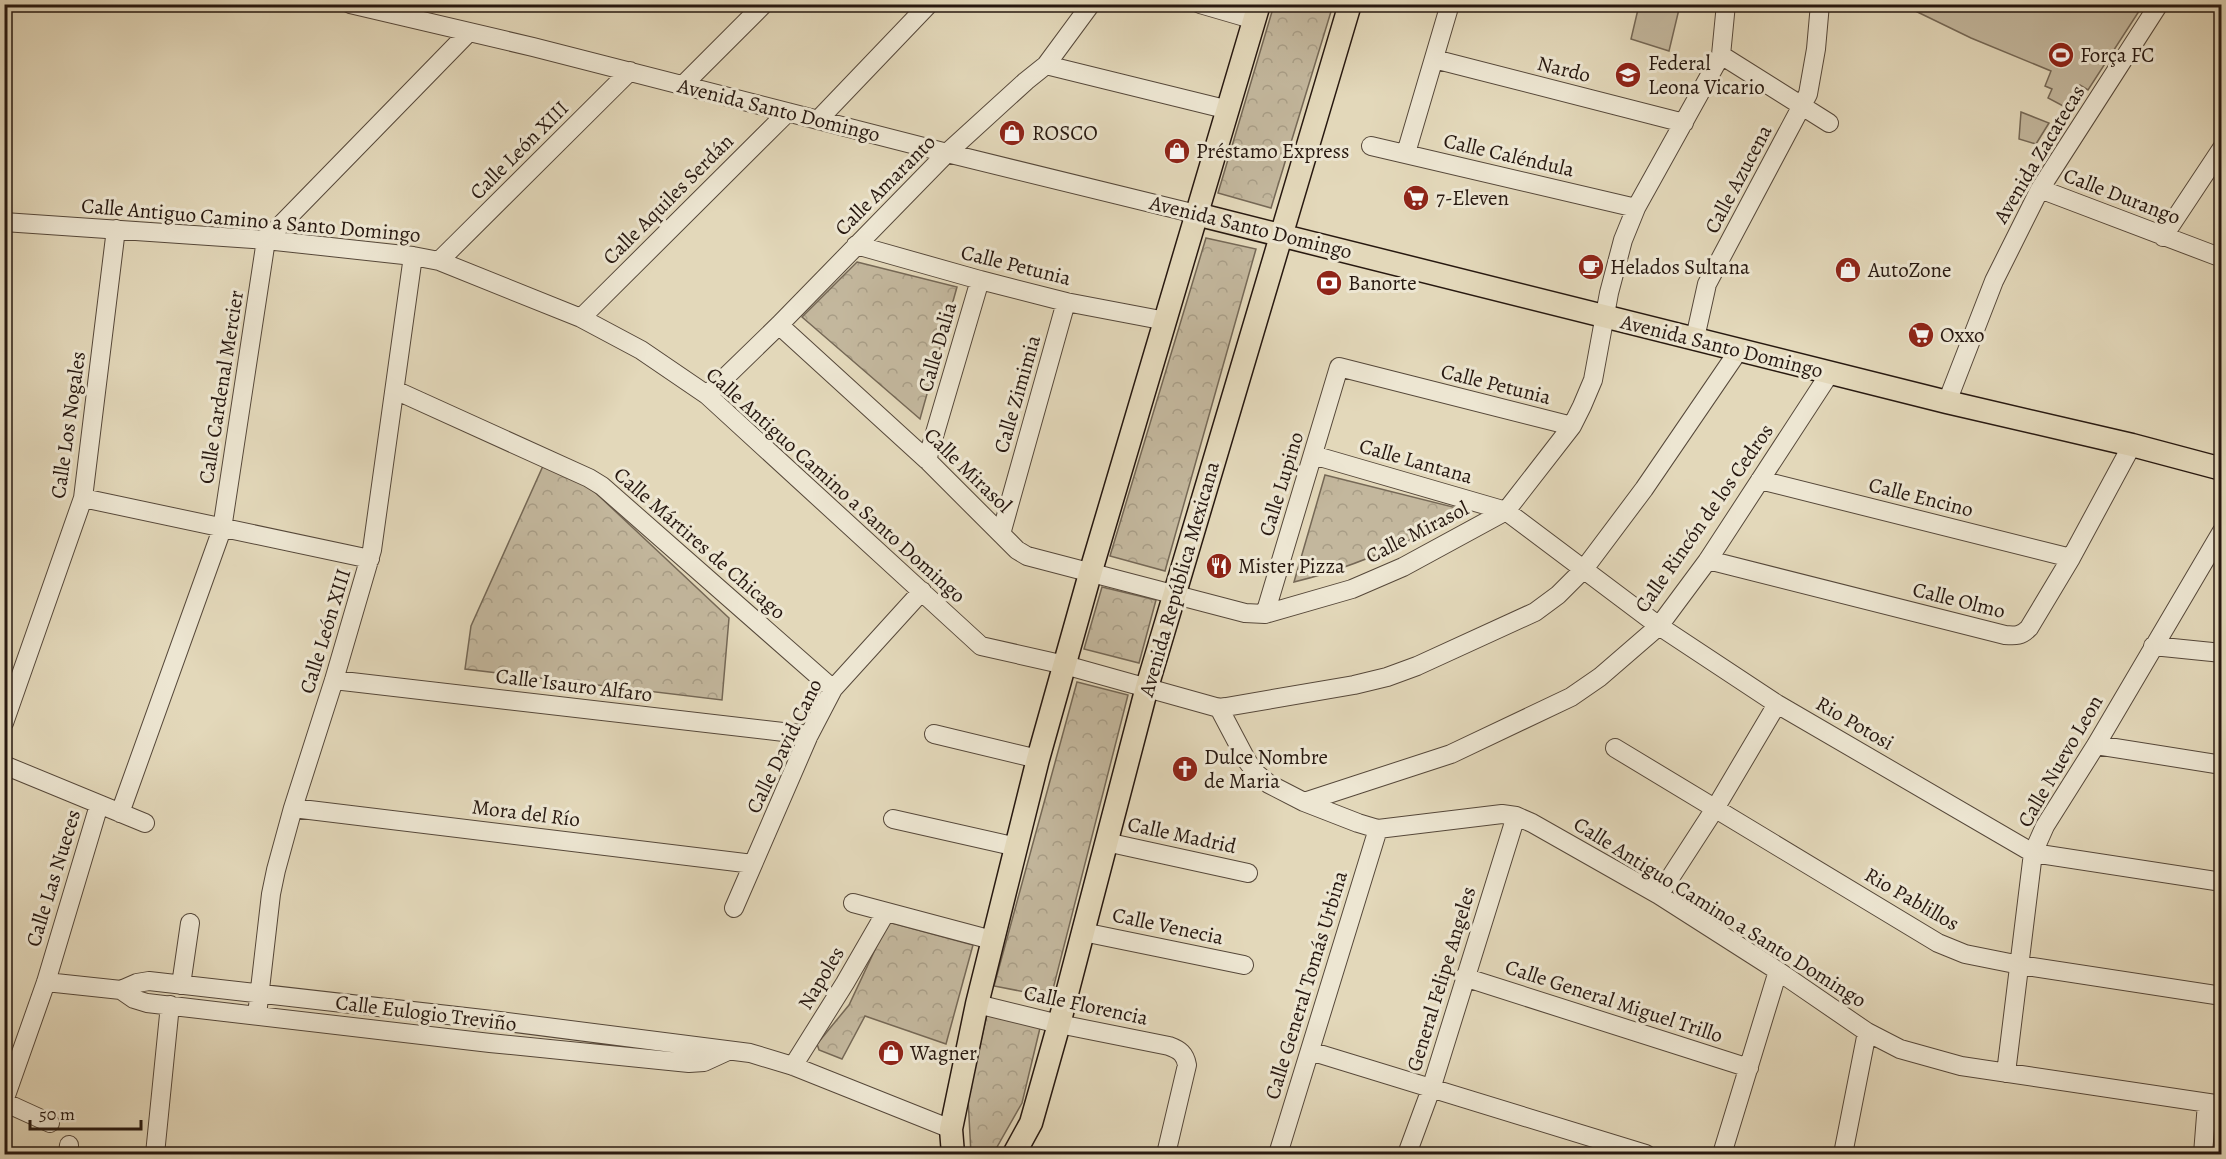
<svg xmlns="http://www.w3.org/2000/svg" width="2226" height="1159" viewBox="0 0 2226 1159" font-family="Alegreya,serif">
  <style>
    .grass { fill: #c3b79d; stroke: #756856; stroke-width: 1.5 }
    .park { fill: url(#park-crowns); stroke: #756856; stroke-width: 1.5 }
    .lines { fill: none; stroke-linecap: round; stroke-linejoin: round }
    .minor-casing { stroke: #56483a; stroke-width: 20 }
    .major-casing { stroke: #271810; stroke-width: 25 }
    .minor { stroke: #ede6d2; stroke-width: 18 }
    .major { stroke: #e3d8ba; stroke-width: 22 }
    .labels { text-anchor: middle; dominant-baseline: central; stroke-width: 6; stroke-linejoin: round; paint-order: stroke }
    .poi-label { font-size: 21px; fill: #271810; stroke: #ede6d2; text-anchor: start }
    .street-label { font-size: 21px; fill: #271810; stroke: #ede6d2 }
  </style>
  <defs>
    <pattern id="park-crowns" width="20" height="18" patternUnits="userSpaceOnUse" patternTransform="scale(1.5)"><rect width="20" height="18" fill="#c3b79d"/><path d="M2 6a3 3 0 1 1 6 0M12 15a3 3 0 1 1 6 0" fill="none" stroke="#a89d86"/></pattern>
  </defs>
  <rect width="100%" height="100%" fill="#e3d8ba"/>
  <filter id="stains"><feTurbulence type="fractalNoise" baseFrequency=".00333" numOctaves="4"/><feColorMatrix values="0 0 0 0 .2 0 0 0 0 .09 0 0 0 0 .02 0 0 0 .5 -.17"/></filter>
  <radialGradient id="worn" r=".72"><stop offset=".6" stop-color="#630" stop-opacity="0"/><stop offset="1" stop-color="#630" stop-opacity=".3"/></radialGradient>
  <!-- grass -->
  <path class="grass" d="M1639 5H1680L1669 51 1631 39Z
    M1903 5 2143 4V5L2088 90 2080 85 2065 107 2048 98 2052 89 2045 86 2051 71 1971 38Z
    M2021 112 2049 123 2036 144 2019 139Z"/>
  <!-- park -->
  <path class="park" d="M1274 5H1333L1271 208 1218 193Z
    M1206 238 1256 249 1165 571 1110 556Z
    M857 262 957 287 920 419 802 317Z
    M543 466 582 480 729 618 722 700 465 669 471 626Z
    M1325 475 1465 510C1452 521 1437 527 1421 535 1379 555 1340 571 1294 582Z
    M1102 587 1156 600 1139 663 1084 649Z
    M1077 682 1128 695 1051 997 994 986Z
    M888 922 973 945 946 1044 865 1016 842 1059 819 1050 817 1044 849 1005Z
    M987 1014 1040 1028 1022 1103 993 1154H971L968 1098Z"/>
  <g class="lines">
    <!-- minor casing -->
    <g class="minor-casing">
      <path id="minor" d="M350 4 533 47 947 153 1196 214
        M1200 4 1255 20
        M1721 55 1829 123
        M1434 59 1684 123
        M1046 65 1229 110
        M683 85 764 4
        M819 119 929 4
        M1371 146 1636 208
        M1406 153 1450 4
        M2040 189 2222 258
        M4 222 266 240 413 256 439 261 581 318 641 350 707 395 981 646 1065 665 1219 708 1226 707 1354 685 1387 677 1417 666 1535 612 1558 595 1584 569 1644 489 1739 350
        M2163 237 2222 148
        M856 245 980 280 1066 302 1166 321
        M439 261 630 71
        M581 318 788 112
        M779 325 927 460 1017 550 1027 556 1245 613 1265 614 1352 589 1403 567 1506 511 1572 426 1582 406 1593 380 1609 293 1623 240 1636 208 1721 55 1726 4
        M1695 338 1707 284 1808 94 1816 49 1820 4
        M395 390 589 478 602 486 833 689
        M707 395 779 325 947 153 1026 81 1046 65 1091 4
        M1947 402 1994 281 2040 189 2159 4
        M1313 455 1506 511 1659 626 1777 704 2033 853 2222 882
        M927 460 980 280
        M1760 480 2071 558
        M83 498 370 559
        M1001 534 1066 302
        M1708 560 2005 635C2016 636 2021 636 2029 628L2071 558 2132 445
        M1265 614 1339 367 1572 426
        M2153 646 2222 653
        M334 680 809 735
        M1219 708 1247 761 1257 774 1269 784 1304 802 1358 823 1378 829 1502 814 1516 816 1532 823 1659 895 1778 971 1867 1032 1900 1049 1961 1066 2222 1105
        M4 723 83 498 116 229
        M934 734 1038 759
        M2096 745 2222 765
        M1615 748 1938 943 1965 954 2020 965 2222 996
        M4 765 145 823
        M1304 802 1451 754 1571 697 1600 677 1659 626 1708 560 1830 373
        M293 808 753 864
        M120 813 222 529 266 240 468 33
        M893 819 1017 847
        M1106 842 1248 873
        M1659 895 1716 807 1777 704
        M853 903 992 940
        M734 908 809 735 833 689 922 591
        M1083 932 1244 965
        M1464 977 1749 1068
        M46 982 121 990 134 999 147 1003 490 1043 689 1063 704 1062 728 1051
        M181 985 190 923
        M121 990 137 983 149 981 492 1020 750 1053 793 1066 951 1129
        M977 1004 1059 1024 1169 1046C1180 1050 1185 1054 1187 1065L1166 1154
        M257 1015 271 894 276 870 293 808 334 680 372 550 413 256
        M1310 1051 1646 1154
        M793 1066 845 983 886 912
        M2006 1073 2033 853 2045 826 2096 745 2222 531
        M4 1101 46 982 99 805
        M4 1102 50 1123
        M68 1154 69 1145
        M155 1154 170 1005
        M1278 1154 1378 829
        M1407 1154 1431 1089 1516 816
        M1722 1154 1778 971
        M1843 1154 1867 1032
        M2203 1154 2207 1103"/>
    </g>
    <!-- major casing -->
    <g class="major-casing">
      <path id="major" d="M1196 214 1947 402 2132 445 2222 469
        M953 1154 951 1129 977 1004 1038 759 1090 574 1259 4
        M1014 1154 1031 1123 1059 1024 1147 687 1350 4"/>
    </g>
    <!-- minor -->
    <use href="#minor" class="minor"/>
    <!-- major -->
    <use href="#major" class="major"/>
  </g>
  <!-- icons -->
  <defs>
    <g id="stadium-disc" transform="scale(1.35)"><circle r="9.5" fill="#8f2418" stroke="#ede6d2"/><path d="M0-5a6.5 5 0 1 0 0 10a6.5 5 0 1 0 0-10ZM-3.5-1.8h7v3.6h-7Z" fill="#fff"/></g>
    <g id="school-disc" transform="scale(1.35)"><circle r="9.5" fill="#8f2418" stroke="#ede6d2"/><path d="M0-5L7-2L0 1L-7-2ZM-4 1L0 2.5L4 1V4Q0 6-4 4Z" fill="#fff"/></g>
    <g id="shop-disc" transform="scale(1.35)"><circle r="9.5" fill="#8f2418" stroke="#ede6d2"/><path d="M-5-2.5h2.3a2.7 3.5 0 0 1 5.4 0H5L5.5 6h-11ZM-1.5-2.5h3a1.5 2.3 0 0 0-3 0Z" fill="#fff"/></g>
    <g id="supermarket-disc" transform="scale(1.35)"><circle r="9.5" fill="#8f2418" stroke="#ede6d2"/><path d="M-6-5.5h2.5l.6 2H6L4.5 2H-2.5L-4.4-4H-6ZM-1.5 3.2a1.3 1.3 0 1 0 .1 0ZM3 3.2a1.3 1.3 0 1 0 .1 0Z" fill="#fff"/></g>
    <g id="cafe-disc" transform="scale(1.35)"><circle r="9.5" fill="#8f2418" stroke="#ede6d2"/><path d="M-5.5-4.5H6V0H3Q3 3.5 0 3.5H-2.5Q-5.5 3.5-5.5 0ZM3-3.2v2h1.7v-2ZM-6 4.5H4V6H-6Z" fill="#fff"/></g>
    <g id="bank-disc" transform="scale(1.35)"><circle r="9.5" fill="#8f2418" stroke="#ede6d2"/><path d="M-6-4H6V4H-6ZM0-2.3a2.3 2.3 0 1 0 0 4.6a2.3 2.3 0 1 0 0-4.6Z" fill="#fff"/></g>
    <g id="restaurant-disc" transform="scale(1.35)"><circle r="9.5" fill="#8f2418" stroke="#ede6d2"/><path d="M-5-6h1v4h1v-4h1v4h1v-4h1v5L-1.5 .5V6h-2V.5L-5-1ZM5-6V6H3V1.5H1.5Q1.5-4 5-6Z" fill="#fff"/></g>
    <g id="church-disc" transform="scale(1.35)"><circle r="9.5" fill="#8f2418" stroke="#ede6d2"/><path d="M-1.2-6h2.4v3.5h3.3v2.4h-3.3V6h-2.4V-.1h-3.3v-2.4h3.3Z" fill="#fff"/></g>
  </defs>
  <g fill-rule="evenodd">
    <use href="#stadium-disc" x="2061" y="55"/>
    <use href="#school-disc" x="1628" y="75"/>
    <use href="#shop-disc" x="1012" y="133"/>
    <use href="#shop-disc" x="1177" y="151"/>
    <use href="#supermarket-disc" x="1416" y="198"/>
    <use href="#cafe-disc" x="1591" y="267"/>
    <use href="#shop-disc" x="1848" y="270"/>
    <use href="#bank-disc" x="1329" y="283"/>
    <use href="#supermarket-disc" x="1921" y="335"/>
    <use href="#restaurant-disc" x="1219" y="566"/>
    <use href="#church-disc" x="1185" y="769"/>
    <use href="#shop-disc" x="891" y="1053"/>
  </g>
  <g class="labels">
    <!-- poi labels -->
    <g class="poi-label">
      <text x="2080" y="55">Força FC</text>
      <text x="1648" y="63">Federal<tspan x="1648" dy="24">Leona Vicario</tspan></text>
      <text x="1032" y="133">ROSCO</text>
      <text x="1196" y="151">Préstamo Express</text>
      <text x="1436" y="198">7-Eleven</text>
      <text x="1610" y="267">Helados Sultana</text>
      <text x="1868" y="270">AutoZone</text>
      <text x="1348" y="283">Banorte</text>
      <text x="1940" y="335">Oxxo</text>
      <text x="1238" y="566">Mister Pizza</text>
      <text x="1204" y="757">Dulce Nombre<tspan x="1204" dy="24">de Maria</tspan></text>
      <text x="910" y="1053">Wagner</text>
    </g>
    <!-- street labels -->
    <g class="street-label">
      <text transform="translate(1564 69) rotate(14)">Nardo</text>
      <text transform="translate(779 110) rotate(14)">Avenida Santo Domingo</text>
      <text transform="translate(519 150) rotate(-45)">Calle León XIII</text>
      <text transform="translate(2039 154) rotate(-59)">Avenida Zacatecas</text>
      <text transform="translate(1509 155) rotate(13)">Calle Caléndula</text>
      <text transform="translate(1738 179) rotate(-62)">Calle Azucena</text>
      <text transform="translate(885 185) rotate(-45)">Calle Amaranto</text>
      <text transform="translate(2122 196) rotate(21)">Calle Durango</text>
      <text transform="translate(668 199) rotate(-45)">Calle Aquiles Serdán</text>
      <text transform="translate(251 220) rotate(5)">Calle Antiguo Camino a Santo Domingo</text>
      <text transform="translate(1251 227) rotate(14)">Avenida Santo Domingo</text>
      <text transform="translate(1016 265) rotate(14)">Calle Petunia</text>
      <text transform="translate(1722 346) rotate(14)">Avenida Santo Domingo</text>
      <text transform="translate(937 347) rotate(-74)">Calle Dalia</text>
      <text transform="translate(1496 384) rotate(14)">Calle Petunia</text>
      <text transform="translate(221 387) rotate(-81)">Calle Cardenal Mercier</text>
      <text transform="translate(1017 394) rotate(-74)">Calle Zimimia</text>
      <text transform="translate(68 425) rotate(-82)">Calle Los Nogales</text>
      <text transform="translate(1416 461) rotate(16)">Calle Lantana</text>
      <text transform="translate(968 470) rotate(44)">Calle Mirasol</text>
      <text transform="translate(1281 484) rotate(-73)">Calle Lupino</text>
      <text transform="translate(836 485) rotate(42)">Calle Antiguo Camino a Santo Domingo</text>
      <text transform="translate(1921 497) rotate(14)">Calle Encino</text>
      <text transform="translate(1704 518) rotate(-55)">Calle Rincón de los Cedros</text>
      <text transform="translate(1417 532) rotate(-27)">Calle Mirasol</text>
      <text transform="translate(700 543) rotate(41)">Calle Mártires de Chicago</text>
      <text transform="translate(1179 579) rotate(-74)">Avenida República Mexicana</text>
      <text transform="translate(1959 600) rotate(14)">Calle Olmo</text>
      <text transform="translate(325 631) rotate(-73)">Calle León XIII</text>
      <text transform="translate(574 685) rotate(7)">Calle Isauro Alfaro</text>
      <text transform="translate(1855 723) rotate(30)">Rio Potosi</text>
      <text transform="translate(784 746) rotate(-64)">Calle David Cano</text>
      <text transform="translate(2060 761) rotate(-60)">Calle Nuevo Leon</text>
      <text transform="translate(526 813) rotate(7)">Mora del Río</text>
      <text transform="translate(1182 835) rotate(12)">Calle Madrid</text>
      <text transform="translate(53 878) rotate(-73)">Calle Las Nueces</text>
      <text transform="translate(1912 899) rotate(30)">Rio Pablillos</text>
      <text transform="translate(1720 912) rotate(32)">Calle Antiguo Camino a Santo Domingo</text>
      <text transform="translate(1168 926) rotate(12)">Calle Venecia</text>
      <text transform="translate(821 978) rotate(-59)">Napoles</text>
      <text transform="translate(1441 979) rotate(-73)">General Felipe Angeles</text>
      <text transform="translate(1306 985) rotate(-73)">Calle General Tomás Urbina</text>
      <text transform="translate(1614 1001) rotate(18)">Calle General Miguel Trillo</text>
      <text transform="translate(1086 1005) rotate(12)">Calle Florencia</text>
      <text transform="translate(426 1013) rotate(7)">Calle Eulogio Treviño</text>
    </g>
  </g>
  <!-- margin -->
  <rect width="2226" height="1159" fill="none" stroke="#e3d8ba" stroke-width="24"/>
  <rect x="6" y="6" width="2214" height="1147" fill="none" stroke="#271810" stroke-width="3"/>
  <rect x="12" y="12" width="2202" height="1135" fill="none" stroke="#271810" stroke-width="1.5"/>
  <!-- scale -->
  <path d="M30 1120v9h111v-9" fill="none" stroke="#271810" stroke-width="3"/>
  <text x="39" y="1120" font-size="18" fill="#271810" stroke="#ede6d2" stroke-width="4.5" paint-order="stroke">50 m</text>
  <rect width="100%" height="100%" filter="url(#stains)"/>
  <rect width="100%" height="100%" fill="url(#worn)"/>
</svg>
